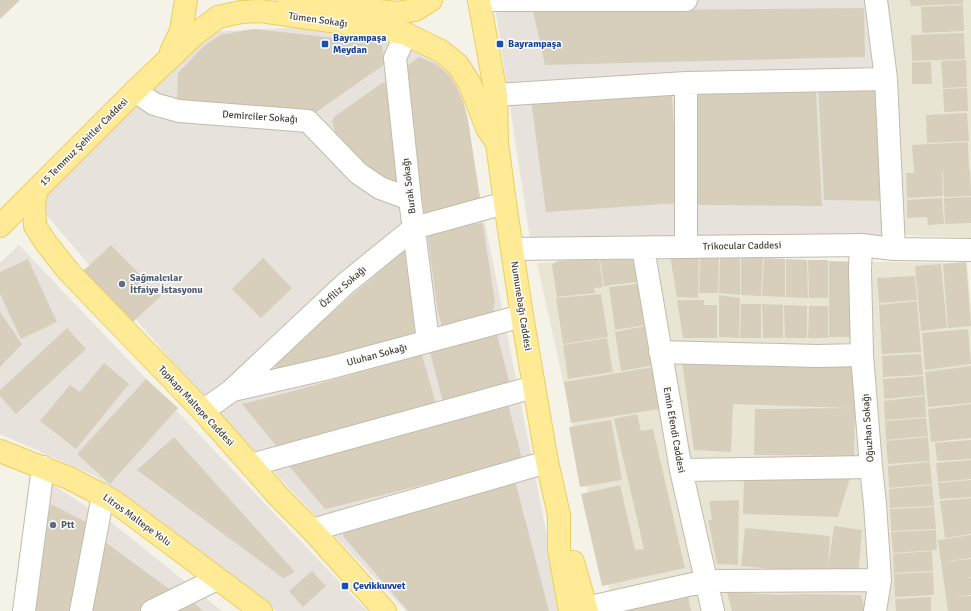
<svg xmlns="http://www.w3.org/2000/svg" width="971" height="611" viewBox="0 0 971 611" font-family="Signika,sans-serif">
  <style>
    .residential { fill: #e9e5d5 }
    .industrial { fill: #e7e3dc }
    .building { fill: #d7cfbc }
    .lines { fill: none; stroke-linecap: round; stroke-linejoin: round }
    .minor-casing { stroke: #c1bba9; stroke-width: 24 }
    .major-casing { stroke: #ecce5e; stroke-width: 24 }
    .minor { stroke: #fff; stroke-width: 22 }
    .major { stroke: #ffeb96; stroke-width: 22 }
    .transit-dot { fill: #1a4fb4; stroke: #fff; stroke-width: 1.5 }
    .service-dot { fill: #5c6f8a; stroke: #fff; stroke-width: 1.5 }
    .labels { text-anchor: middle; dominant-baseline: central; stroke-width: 3; stroke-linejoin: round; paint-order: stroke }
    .street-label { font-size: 10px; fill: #494336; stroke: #fff }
    .transit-label { font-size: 10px; font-weight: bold; fill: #164399; stroke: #fff; text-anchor: start }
    .service-label { font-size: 10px; font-weight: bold; fill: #4e5e75; stroke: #fff; text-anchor: start }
  </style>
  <rect width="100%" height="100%" fill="#f5f2e7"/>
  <!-- residential -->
  <path class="residential" d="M887 0H971V238L903 235Z
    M631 259 967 263 971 307V611H614L537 263Z"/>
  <!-- industrial -->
  <path class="industrial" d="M494 0H887L903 235 530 239Z
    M305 27 416 48 456 76 562 611H406L200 394 42 210 53 182 206 32Z
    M19 245 367 611H277L95 476 0 434V263Z
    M36 474 111 522 222 611H19Z"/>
  <!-- building -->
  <path class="building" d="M0 0H20L0 19Z
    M910 0H963V4L911 6Z
    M963 5 964 31 922 33 921 7Z
    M864 8 865 57 545 65 533 11Z
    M253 29 372 42 382 45 385 64 312 115 177 101 178 73 203 47 220 35Z
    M964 33 965 59 912 61 911 35Z
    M419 57 434 63 447 73 455 84 463 100 468 120 481 204 427 214 424 212 403 71 404 68Z
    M966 60 967 87 943 88 941 61Z
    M912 62H931L932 84H912Z
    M387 82 402 182 387 185 336 135 332 121 334 117 382 83Z
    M883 84 890 201 824 200 818 85Z
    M967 88 968 111 944 112 943 89Z
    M816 91 822 206 698 205 696 92Z
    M672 96 679 203 546 212 531 100Z
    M967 113 969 141 927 143 926 115Z
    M968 142 969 170 962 171 970 170 971 196 944 197 943 171H942L943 196 907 198 906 173H914L912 145Z
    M971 197V223L945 224 944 198Z
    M942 198 944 224 928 225 927 217 907 218V200Z
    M482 223 483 225 495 302 493 312 442 326 438 313 427 233 430 230Z
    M111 245 161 296 133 322 83 271Z
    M408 247 424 332 278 371 275 366V362Z
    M670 256 699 257 698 298 677 297Z
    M700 257H719L718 293H699Z
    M720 257H740V295L719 293Z
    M263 258 292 288 261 318 232 289Z
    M741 258H763L761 296 741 295Z
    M764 258 785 259V297L762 296Z
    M28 259 57 322 21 339 0 294V272Z
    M599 259 603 287 594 288 595 293 557 297 552 265 557 261Z
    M641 259 644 281 604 286 600 260Z
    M786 259 807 260 808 298 786 297Z
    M808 260H828V298H809Z
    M829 261 854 262V337H829Z
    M966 262 971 326 948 328 943 264Z
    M941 264 947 328 921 331 915 266Z
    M915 276 917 300 879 303 877 278Z
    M645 283 651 324 615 330 609 287Z
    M601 294 608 337 563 344 556 298Z
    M719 295 740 298 739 338 719 337Z
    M677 300H704V305H717V338H683Z
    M917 301 921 352 882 354 879 305Z
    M741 304H761V338H740Z
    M762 304 783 305V338H763Z
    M784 305 807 306V338H785Z
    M809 306H828V338H808Z
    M0 312 22 344 0 367Z
    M651 325 656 365 621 371 615 332Z
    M67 328 86 349 16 414 0 396V390Z
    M968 329 971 364 925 370 922 333Z
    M497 334 511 389 444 406 430 352Z
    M607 338 613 372 568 379 563 345Z
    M921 354 923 375 883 377 882 356Z
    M422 355 436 404 278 448 242 404 297 390Z
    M682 361 856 367 854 456 754 455 755 409 849 408 733 404 731 452 694 450Z
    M104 363 129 384 76 449 40 421 70 385 80 392Z
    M971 366V403L928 407 925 372Z
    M653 367 660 409 571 423 564 382Z
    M923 376 925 395 884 399 883 379Z
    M146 379 178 408 110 484 77 454Z
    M925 396 926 417 885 420 884 401Z
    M508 404 522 459 391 493 325 509 284 460Z
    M971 404V438L931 442 928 409Z
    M637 414 641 431 653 429 685 568 602 586 581 494 620 485 635 550 644 549 614 419Z
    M926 418 928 436 886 440 885 421Z
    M611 420 622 480 580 487 569 427Z
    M174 437 295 572 283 578 137 470Z
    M928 437 930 461 888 464 886 441Z
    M971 440V459L937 461 935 443Z
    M971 460V479L938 482 936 463Z
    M930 462 932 484 889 488 888 466Z
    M744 476 850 478 838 517 743 514Z
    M971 480V497L940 499 938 483Z
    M515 481 549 611H408L343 536 345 524Z
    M932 485 934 506 890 508 889 489Z
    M971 498V534L945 538 940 501Z
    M739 500 738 565 717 564 708 520H712L709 501Z
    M51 504 88 523 72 611H31Z
    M934 507 936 529 891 531 890 509Z
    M834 526 862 530 858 577 741 566 745 528 830 536 828 567Z
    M936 530 937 550 893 553 891 532Z
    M971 535V558L941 562 938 540Z
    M101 539 176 594 139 611H89Z
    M932 551 933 571 894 573 893 554Z
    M971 559V577L967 578H971V595L954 597 971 596V611H948L941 562Z
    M312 571 326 586 303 607 289 591Z
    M933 572 934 595 895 597 894 574Z
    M727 592 781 595 801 594 861 595 865 611H732Z
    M688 595 691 611H618Z
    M931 597V611H896L895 599Z
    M193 602 203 611H177Z"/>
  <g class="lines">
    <!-- minor casing -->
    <g class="minor-casing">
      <path id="minor" d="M479 0H686
        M876 0 886 79 894 249
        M406 34 395 58 410 199 428 341
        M135 91 154 104 179 111 308 121 358 173 380 188 410 199
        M496 95 686 83 886 79
        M861 245 860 270 862 355 871 467 875 504 880 580 875 611
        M686 247V83
        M643 248 681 470 713 611
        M513 249 861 245 894 249 971 250
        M660 352 817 356 862 355
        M233 390 329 368 522 316
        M203 411 231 391 345 284 414 228 505 203
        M251 465 534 387
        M681 470 871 467
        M312 530 547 462
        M586 608 706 581 880 580
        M24 611 43 467
        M81 611 103 495
        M152 611 217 579"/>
    </g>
    <!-- major casing -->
    <g class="major-casing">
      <path id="major" d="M288 0 397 13 415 10 431 0
        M479 0 496 95 497 143 505 203 522 316 547 462 559 515V549L570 611
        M171 52 181 31 186 0
        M37 189 34 203 35 226 46 243 69 272 203 411 279 497 312 530 385 611
        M0 226 135 91 194 35 218 17 241 12 260 11 373 27 406 34 441 51 458 65 470 84 487 128 497 143
        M0 451 69 478 115 502 261 611
        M573 562 587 611"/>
    </g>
    <!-- minor -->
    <use href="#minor" class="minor"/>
    <!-- major -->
    <use href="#major" class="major"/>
  </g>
  <!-- markers -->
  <g class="transit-dot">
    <rect x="321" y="40" width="8" height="8" rx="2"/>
    <rect x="496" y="40" width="8" height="8" rx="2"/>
    <rect x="341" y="582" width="8" height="8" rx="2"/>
  </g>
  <g class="service-dot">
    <circle cx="122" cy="284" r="4"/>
    <circle cx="53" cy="525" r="4"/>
  </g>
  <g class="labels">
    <!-- street labels -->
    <g class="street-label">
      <text transform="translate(318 20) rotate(8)">Tümen Sokağı</text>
      <text transform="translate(260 117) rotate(4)">Demirciler Sokağı</text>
      <text transform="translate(84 142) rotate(-45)">15 Temmuz Şehitler Caddesi</text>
      <text transform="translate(409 186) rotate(-97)">Burak Sokağı</text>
      <text transform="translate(742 246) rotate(-1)">Trikocular Caddesi</text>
      <text transform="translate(343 287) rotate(-41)">Özfiliz Sokağı</text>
      <text transform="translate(521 306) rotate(81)">Numunebağı Caddesi</text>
      <text transform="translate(377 355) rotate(-15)">Uluhan Sokağı</text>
      <text transform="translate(196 406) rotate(47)">Topkapı Maltepe Caddesi</text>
      <text transform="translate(868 428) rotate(-94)">Oğuzhan Sokağı</text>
      <text transform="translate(674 430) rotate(80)">Emin Efendi Caddesi</text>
      <text transform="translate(137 520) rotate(36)">Litros Maltepe Yolu</text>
    </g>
    <!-- transit labels -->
    <g class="transit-label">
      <text x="333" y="38">Bayrampaşa<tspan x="333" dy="12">Meydan</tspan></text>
      <text x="508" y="44">Bayrampaşa</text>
      <text x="353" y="586">Çevikkuvvet</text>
    </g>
    <!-- service labels -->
    <g class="service-label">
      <text x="130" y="278">Sağmalcılar<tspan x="130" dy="12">İtfaiye İstasyonu</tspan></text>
      <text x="61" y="525">Ptt</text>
    </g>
  </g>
</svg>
